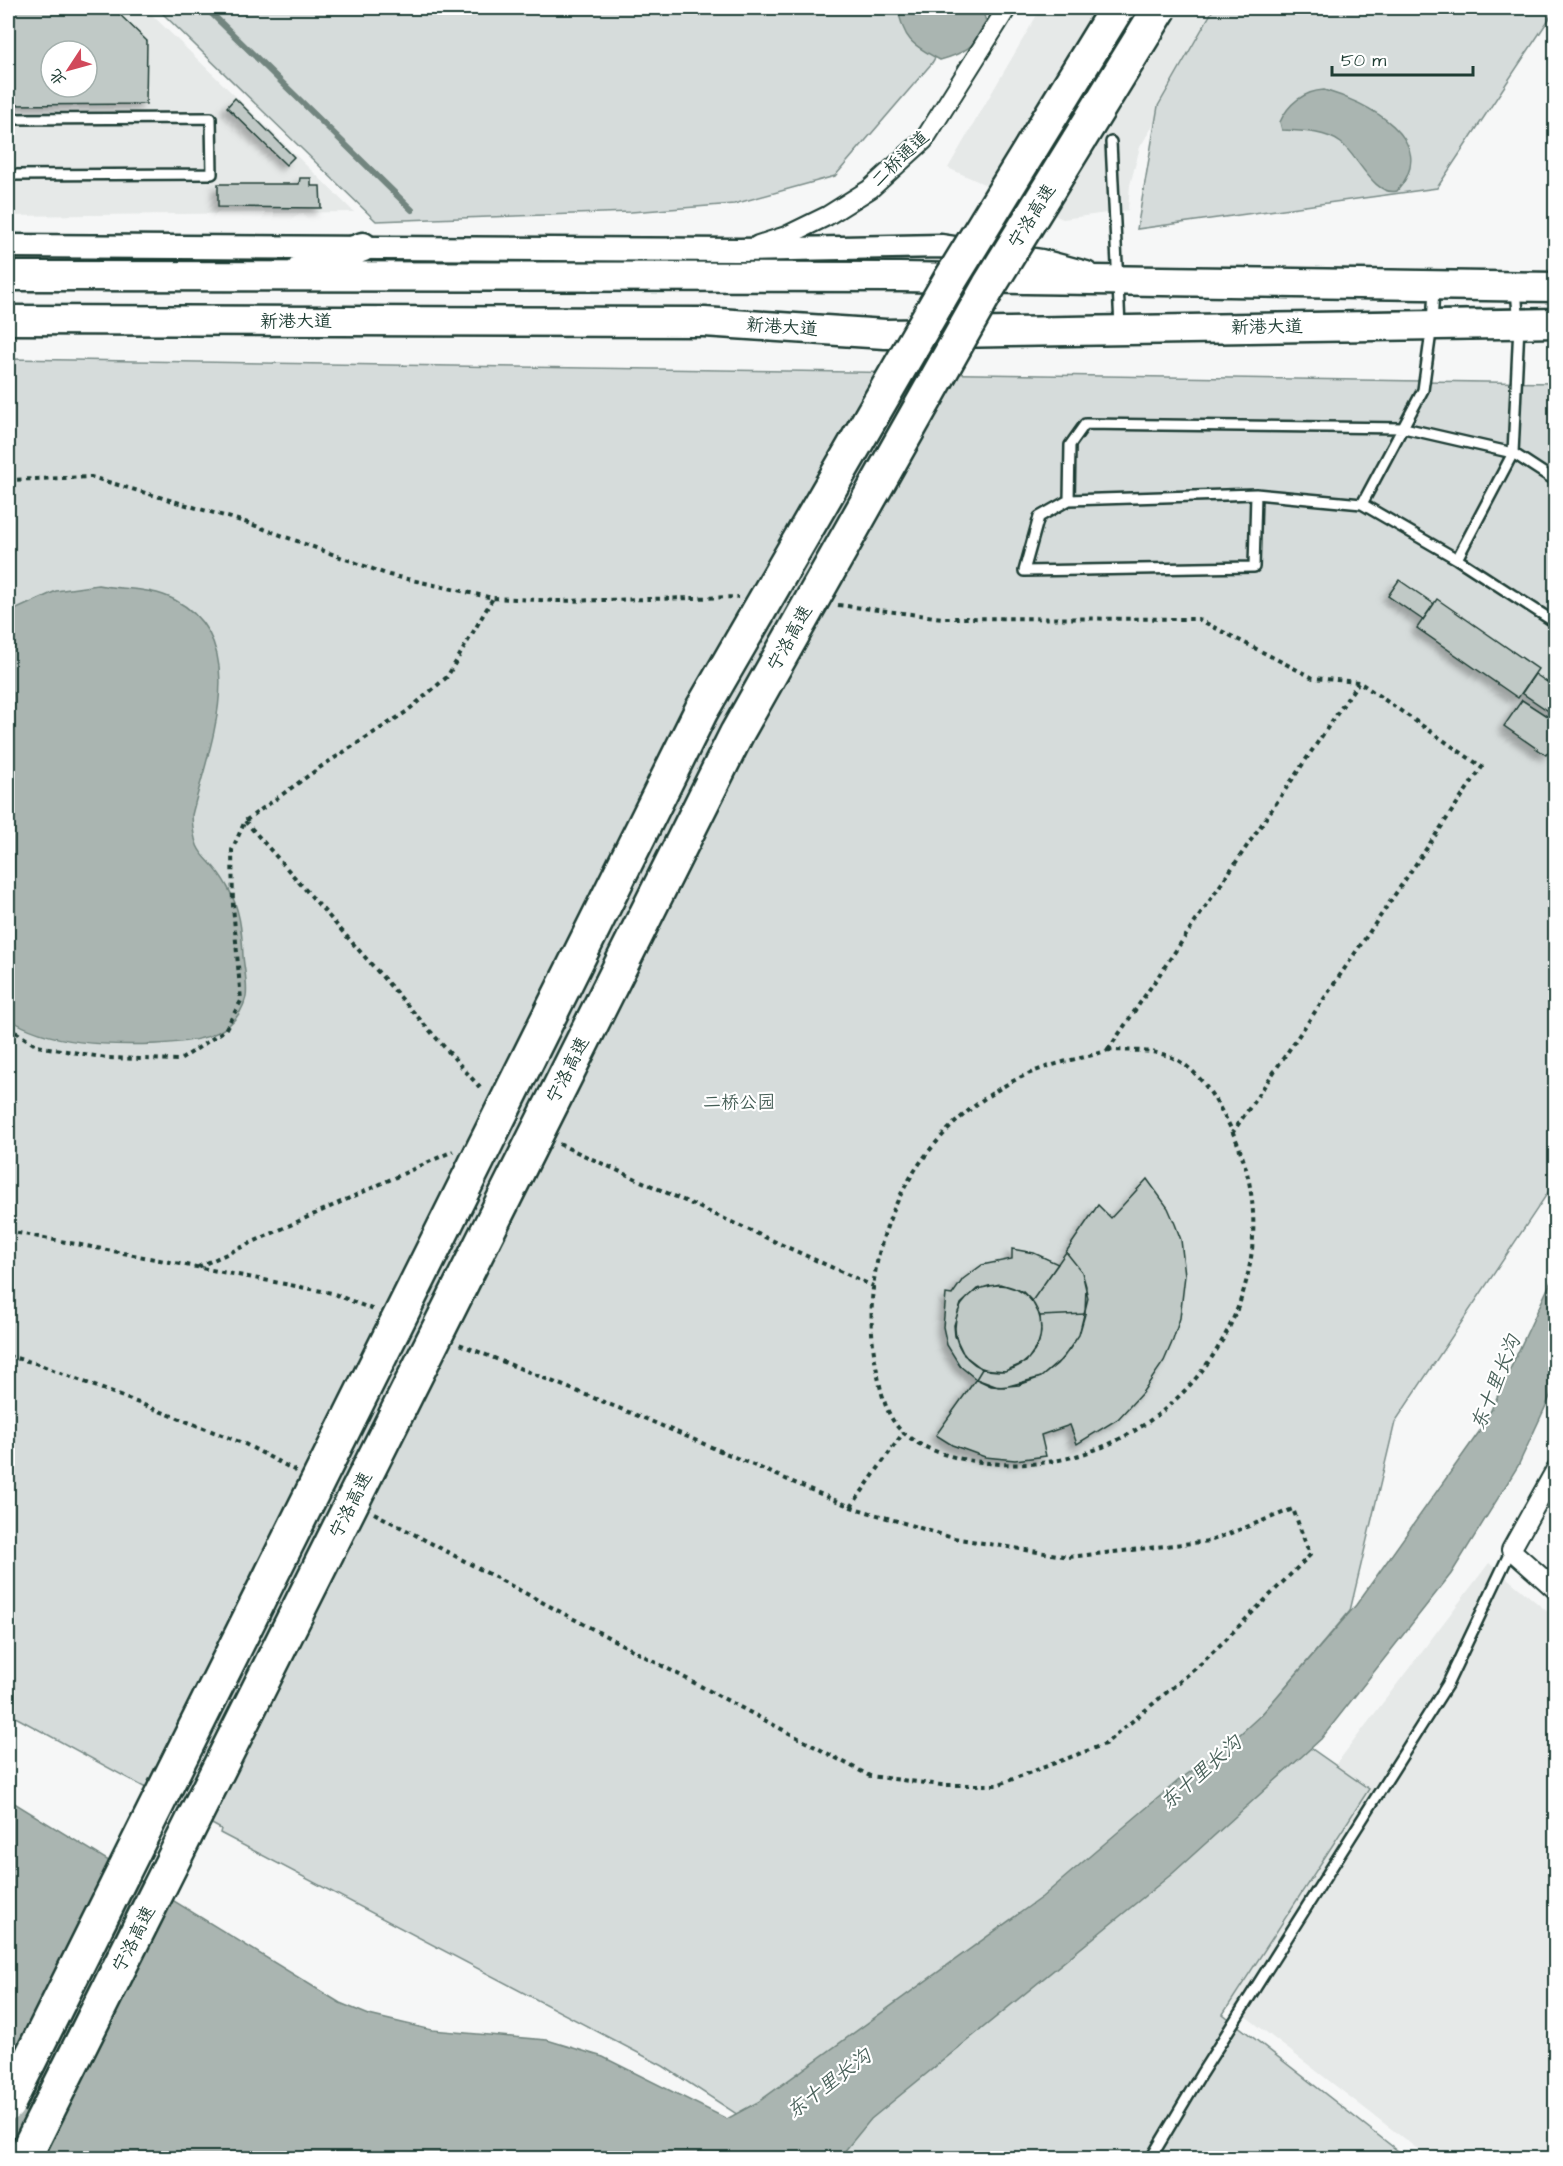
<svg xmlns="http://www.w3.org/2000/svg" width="1563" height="2166" viewBox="0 0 1563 2166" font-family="'Architects Daughter','LXGW WenKai TC',sans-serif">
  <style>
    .built { fill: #e6e9e8; fill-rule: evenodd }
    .green { fill: #d6dcdb; stroke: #7a8c88; stroke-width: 1.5 }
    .water { fill: #aab5b1; stroke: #72857f; stroke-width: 1.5 }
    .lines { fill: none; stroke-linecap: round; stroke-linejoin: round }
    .stream { stroke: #72857f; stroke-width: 6 }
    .building { fill: #c0c9c6; stroke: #1f3d34; stroke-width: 1.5; fill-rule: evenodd; filter: url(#shadow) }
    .service-casing { stroke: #1f3d34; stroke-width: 14 }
    .minor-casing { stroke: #1f3d34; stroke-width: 22 }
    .tertiary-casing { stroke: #1f3d34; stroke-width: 27 }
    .primary-casing { stroke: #1f3d34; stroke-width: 33 }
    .path { stroke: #1f3d34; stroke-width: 4; stroke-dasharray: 4.5 4.5; stroke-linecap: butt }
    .service { stroke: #fff; stroke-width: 9 }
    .minor { stroke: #fff; stroke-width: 18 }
    .tertiary { stroke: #fff; stroke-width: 22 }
    .primary { stroke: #fff; stroke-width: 28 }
    .motorway-bridge-casing { stroke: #1f3d34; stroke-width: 38; stroke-linecap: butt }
    .motorway-bridge { stroke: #fff; stroke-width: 33 }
    .labels { text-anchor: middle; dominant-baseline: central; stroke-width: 4.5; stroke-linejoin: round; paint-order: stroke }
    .street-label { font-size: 18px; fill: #1f3d34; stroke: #fff }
    .park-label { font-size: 18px; fill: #445d55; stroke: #fff }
    .water-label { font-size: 20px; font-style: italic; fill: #49615a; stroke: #fff }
  </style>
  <defs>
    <filter id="shadow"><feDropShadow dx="-5.5" dy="5.5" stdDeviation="3" flood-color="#0004"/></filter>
  </defs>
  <rect width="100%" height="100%" fill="#f6f7f7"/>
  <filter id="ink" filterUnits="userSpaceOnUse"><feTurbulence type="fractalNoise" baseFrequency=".0167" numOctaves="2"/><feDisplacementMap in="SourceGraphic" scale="12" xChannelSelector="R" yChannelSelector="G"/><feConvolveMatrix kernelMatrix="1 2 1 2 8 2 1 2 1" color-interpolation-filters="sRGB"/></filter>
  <g filter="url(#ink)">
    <!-- built -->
    <path class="built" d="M8 8H145L354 212 8 216ZM51 51H87V87H51Z
      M1041 8H1211L1208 12 1218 19 1140 147 1130 185 1128 210 1063 219 948 168Z
      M1489 1563 1555 1618V2158H1429L1182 1967Z"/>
    <!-- green -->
    <path class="green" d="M157 8H964L932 63 835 176 734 204 631 212 376 221Z
      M1214 8H1555V10L1437 188 1137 229 1158 106Z
      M8 359 1555 383V1182L1395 1422 1350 1611 1262 1714 1369 1789 1223 2014 1407 2158H804L663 2066 220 1833 221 1829 8 1713Z"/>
    <!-- water -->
    <path class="water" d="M898 8H982L987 25C976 46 963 54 940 60 912 45 903 39 898 8Z
      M1324 90C1366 102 1442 140 1397 191 1374 197 1358 156 1341 143 1325 131 1301 131 1282 130L1280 122C1288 104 1304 91 1324 90Z
      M98 585C124 590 151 587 175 600 254 642 208 749 192 815 194 863 208 851 227 886 240 908 242 931 243 956 244 968 248 985 246 997 236 1038 193 1042 157 1044 110 1046 48 1045 8 1018V613L56 591Z
      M1555 1273V1386L1518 1466 1451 1574 1321 1739 1173 1873 871 2119 839 2158H8V1799L340 2003 369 2015 432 2030 547 2040 603 2057 727 2119 758 2102 1042 1897 1179 1780 1228 1745 1262 1714 1356 1605 1484 1425Z"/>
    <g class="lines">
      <!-- stream -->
      <path class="stream" d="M206 8 412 210"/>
    </g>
    <!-- building -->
    <path class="building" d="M8 8H113L147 41 146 104 8 105ZM51 51H87V87H51Z
      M235 98 294 157 286 165 227 107Z
      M300 178H311V186H320L321 208 218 207V184H299Z
      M1399 580 1434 604 1423 620 1388 596Z
      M1437 599 1538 669 1518 698 1417 628Z
      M1535 674 1556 688V716L1522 693Z
      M1522 700 1556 722V741L1546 755 1504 726Z
      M1147 1179 1168 1208 1175 1224 1181 1240 1185 1275 1180 1318 1173 1340 1164 1361 1142 1393 1118 1419 1077 1444 1070 1425 1041 1435 1046 1456 1015 1460 985 1457 952 1445 936 1435 976 1379 998 1387 1019 1385 1041 1377 1063 1358 1079 1335 1088 1298 1082 1272 1066 1252 1098 1205 1111 1218Z
      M1012 1249 1034 1253 1058 1264 1032 1301 1022 1291 1000 1284 977 1289 961 1304 954 1325 955 1336 964 1355 982 1369 976 1379 960 1366 947 1345 943 1327 946 1294 952 1295 963 1279 982 1265 1012 1259Z
      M1066 1252 1082 1272 1086 1286 1085 1314 1040 1316 1032 1301Z
      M955 1328a43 43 0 1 1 86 0a43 43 0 1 1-86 0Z
      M1085 1314 1079 1335 1069 1350 1057 1364 1041 1377 1005 1387 991 1386 976 1379 982 1369 1005 1371 1026 1362 1039 1343 1041 1332 1040 1316Z"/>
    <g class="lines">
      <!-- service casing -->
      <g class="service-casing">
        <path id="service" d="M8 119 211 118 212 174 8 175
          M1111 142 1120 326
          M1256 494 1254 567 1024 571 1039 517 1069 500 1070 445 1085 424 1404 428 1513 453 1556 481
          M1069 500 1256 494 1362 504 1457 559 1556 623
          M1362 504 1423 390 1432 325 1434 288
          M1457 559 1513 453 1519 325 1516 290
          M1151 2158 1201 2074 1447 1685 1511 1550"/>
      </g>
      <!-- minor casing -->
      <g class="minor-casing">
        <path id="minor" d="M758 245 786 236 827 216 870 189 924 140 1007 8
          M1556 1469 1511 1550 1556 1590"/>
      </g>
      <!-- tertiary casing -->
      <g class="tertiary-casing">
        <path id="tertiary" d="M8 246 740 250 941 246 1041 261 1086 273"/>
      </g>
      <!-- primary casing -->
      <g class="primary-casing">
        <path id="primary" d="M301 270 363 247
          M8 276 900 277 1556 287
          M8 320 704 322 885 334 1556 323"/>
      </g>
      <!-- path -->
      <path class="path" d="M8 480 91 477 248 523 389 575 493 598 559 601 738 597
        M8 496 15 480
        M838 605 943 618 1198 619 1313 678 1359 682 1482 767 1233 1132
        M245 821 483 1091
        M8 1027 37 1046 107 1058 180 1060 225 1030 241 1001 233 906 232 850 245 821 322 766 406 712 447 677 493 598
        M1108 1050C1129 1051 1151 1049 1171 1057 1197 1068 1212 1094 1225 1117 1318 1285 1168 1489 981 1462 956 1459 925 1451 905 1434 887 1420 881 1393 877 1371 860 1287 883 1199 942 1136 971 1104 1011 1077 1053 1065 1071 1059 1090 1057 1108 1050Z
        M1108 1050 1358 683
        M559 1144 873 1286
        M8 1231 332 1293 374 1310
        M198 1267 453 1151
        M8 1356 35 1363 245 1444 296 1471
        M851 1507 903 1433
        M374 1513 870 1776 941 1785H997L1105 1744 1203 1662 1310 1555 1293 1509 1210 1541 1069 1557 953 1538 851 1507 646 1419 459 1344"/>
      <!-- service -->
      <use href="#service" class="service"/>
      <!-- minor -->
      <use href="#minor" class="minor"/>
      <!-- tertiary -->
      <use href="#tertiary" class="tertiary"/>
      <!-- primary -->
      <use href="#primary" class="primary"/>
      <!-- motorway-bridge casing -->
      <g class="motorway-bridge-casing">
        <path id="motorway-bridge" d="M8 2104 701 711 949 282 1117 8
          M24 2158 737 733 989 286 1160 8"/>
      </g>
      <!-- motorway-bridge -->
      <use href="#motorway-bridge" class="motorway-bridge"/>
    </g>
  </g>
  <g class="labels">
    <!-- street labels -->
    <g class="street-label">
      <text transform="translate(900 159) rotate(-44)">二桥通道</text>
      <text transform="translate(1032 216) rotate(-58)">宁洛高速</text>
      <text x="296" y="321">新港大道</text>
      <text transform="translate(782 327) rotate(4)">新港大道</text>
      <text transform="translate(1267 327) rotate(-1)">新港大道</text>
      <text transform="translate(790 638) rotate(-61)">宁洛高速</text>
      <text transform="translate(568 1070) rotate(-63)">宁洛高速</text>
      <text transform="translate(351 1505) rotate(-63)">宁洛高速</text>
      <text transform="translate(134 1939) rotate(-63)">宁洛高速</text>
    </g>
    <!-- park labels -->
    <g class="park-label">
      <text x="739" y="1102">二桥公园</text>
    </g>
    <!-- water labels -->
    <g class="water-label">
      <text transform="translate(1496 1383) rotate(-68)">东十里长沟</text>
      <text transform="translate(1201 1773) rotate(-41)">东十里长沟</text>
      <text transform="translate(829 2084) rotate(-37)">东十里长沟</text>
    </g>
  </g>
  <!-- margin -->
  <rect width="1563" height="2166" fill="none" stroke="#fff" stroke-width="30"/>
  <rect x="15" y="15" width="1533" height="2136" fill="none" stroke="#1f3d34" stroke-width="2" filter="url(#ink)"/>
  <!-- north arrow -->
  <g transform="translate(69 69) rotate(234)"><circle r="28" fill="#ffffff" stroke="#a5b1ae" stroke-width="1.5"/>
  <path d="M0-4.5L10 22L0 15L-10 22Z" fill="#d1495b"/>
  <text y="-9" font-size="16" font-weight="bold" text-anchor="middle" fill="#1f3d34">北</text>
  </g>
  <!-- scale -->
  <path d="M1332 66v9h141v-9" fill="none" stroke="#1f3d34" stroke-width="3"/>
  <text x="1341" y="66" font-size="18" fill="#1f3d34" stroke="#ffffff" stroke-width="4.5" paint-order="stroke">50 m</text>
</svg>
